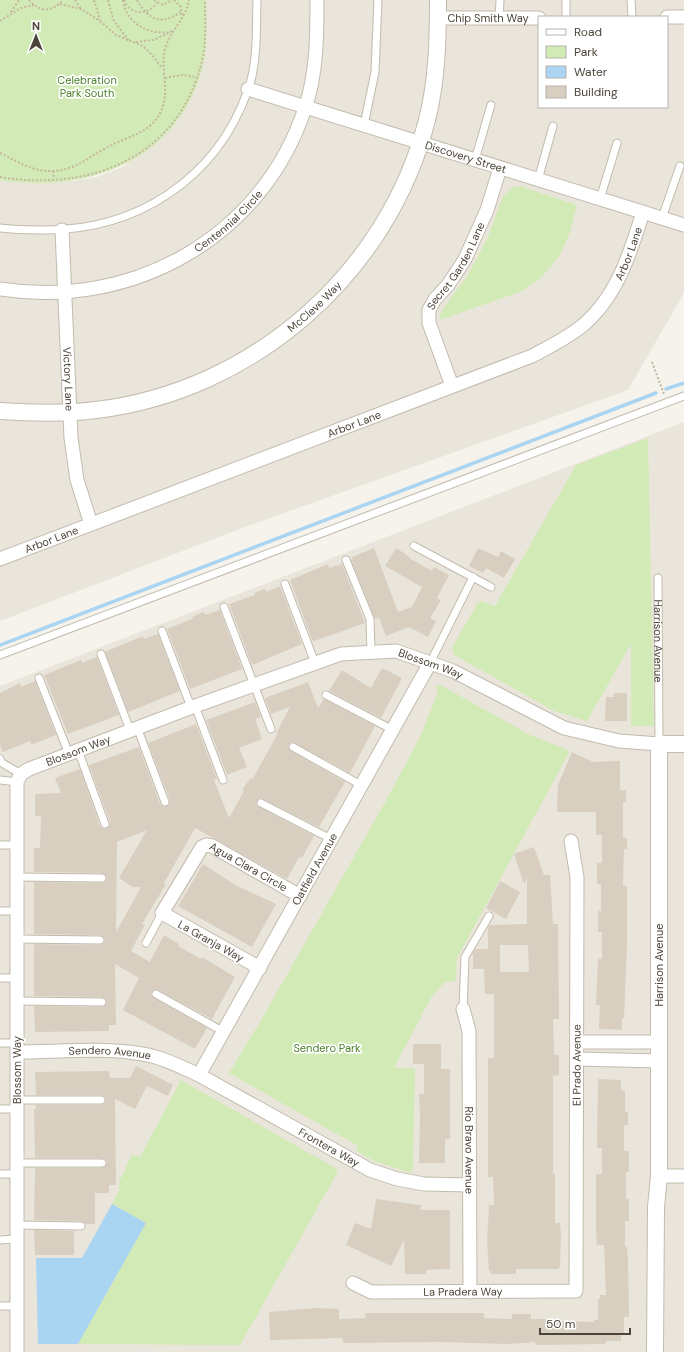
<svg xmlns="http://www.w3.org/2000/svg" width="684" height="1352" viewBox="0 0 684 1352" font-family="'DM Sans',sans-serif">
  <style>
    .residential { fill: #eae5da; fill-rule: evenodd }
    .green { fill: #d2eab5 }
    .water { fill: #a9d4f2 }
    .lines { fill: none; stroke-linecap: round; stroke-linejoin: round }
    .stream { stroke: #a9d4f2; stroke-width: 3.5 }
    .building { fill: #d8cfc1; fill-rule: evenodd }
    .service-casing { stroke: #c2bbae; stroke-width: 9 }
    .minor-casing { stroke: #c2bbae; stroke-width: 15 }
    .tertiary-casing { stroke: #c2bbae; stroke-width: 18 }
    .path { stroke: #c4b79f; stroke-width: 2; stroke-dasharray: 2 2; stroke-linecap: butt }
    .service { stroke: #fff; stroke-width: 7 }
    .minor { stroke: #fff; stroke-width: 13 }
    .tertiary { stroke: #fff; stroke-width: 16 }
    .labels { text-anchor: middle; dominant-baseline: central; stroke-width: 3.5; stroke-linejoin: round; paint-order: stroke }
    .street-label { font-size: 11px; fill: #4b4439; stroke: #fff }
    .park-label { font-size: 11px; fill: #4a7f2a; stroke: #fff }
  </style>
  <rect width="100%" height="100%" fill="#f6f3ec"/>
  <!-- residential -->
  <path class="residential" d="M206 0H684V293L628 390 245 527 0 621V180L39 182 73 181 97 177 122 167 153 145 173 125 186 107 204 62 207 41ZM539 17H667V107H539Z
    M684 422V1352H0V686Z"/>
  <!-- green -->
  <path class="green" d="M0 0H206C207 20 208 41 204 61 184 157 90 195 0 180Z
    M520 186 577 205 570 232 559 257 540 279 520 292 439 320 442 310 468 275 488 237 503 196 513 187Z
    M648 438 654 726H631V644L587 721 554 711 454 655 452 648 478 602 482 601 495 606 576 465Z
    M435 685 442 686 530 735 570 751 457 958 456 980 444 983 432 996 394 1068H415L413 1166 411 1173 374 1161 356 1151 358 1146 229 1073 260 1022 388 797 421 735 438 692Z
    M181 1080 337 1169V1173L240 1345 78 1344 146 1223 112 1204 119 1190V1182L132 1155 140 1157Z"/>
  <!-- water -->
  <path class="water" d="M112 1204 146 1223 78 1344H38L36 1258H82Z"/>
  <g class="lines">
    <!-- stream -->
    <path class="stream" d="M666 389 684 383
      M0 645 656 393"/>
  </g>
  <!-- building -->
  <path class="building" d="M374 548 398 612 412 607 422 587 385 566 396 548 410 557 409 558 432 571 434 567 449 575 437 598 441 600 430 618 436 621 428 637 409 627 386 636 379 618 375 619 351 560 353 559 352 557Z
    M478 548 498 557 501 551 515 559 504 578 486 568 483 573 469 566Z
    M328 564 329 568 342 564 365 623 314 641 312 640 290 580Z
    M280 586 302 644 252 665 229 604 255 595 254 593 265 589 266 592Z
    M220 610 242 669 190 689 167 629 194 618 193 616 204 612 205 615Z
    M158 634 180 691 128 712 105 652 143 636 144 639Z
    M97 657 119 715 68 734 44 675 81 660 82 663Z
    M382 668 402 678 381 718 329 691 342 670 371 688Z
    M35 681 56 735 31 745 30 741 3 752 0 745V693L20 683 21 687Z
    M308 682 318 708 324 699 375 726 350 773 295 743H291L288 745 291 751 345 782 319 827 263 799 257 800 256 804 259 807 314 836 302 858 299 857 287 879 195 828 164 883 166 884 142 924 145 925 131 951 150 962 164 935 179 944 178 946 201 959 202 957 235 977 212 1019 158 990H154L151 992 154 998 207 1028 195 1049 123 1010 139 978 115 964 116 1025H109V1031L35 1032 34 1006 102 1007 106 1005 107 1002 102 997 34 996V944L100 945 104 943 105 940 100 935 34 934V882L102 883 106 881 107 878 102 873 34 872V848H40L41 816H35V794L61 793 55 778 80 769 100 826 104 829H107L110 822 89 765 139 747 160 804 164 807 167 806 170 800 148 743 196 724 217 779 214 780 229 818 244 791 242 790 251 777 252 780 278 733 276 734 290 707 271 714 265 698ZM147 830 119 878 133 887H141L116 932 117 842Z
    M614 693H627V721H605L606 697H614Z
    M255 702 261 717 255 719 262 739 239 748 247 767 227 775 206 720Z
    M572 752 593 762 620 761V790H626V802H623V838H627V849H624L623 886H627V945L624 1018H622V1030L599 1029 600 1005H596L598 959H602V932H598V911H601V884H597V863H602V835H596V812H557L558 785Z
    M534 847 544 875H550L553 924H558L559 1019H553L554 1055H559V1075L553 1076V1174H555V1223H560L561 1235 560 1267 558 1269H516V1274H491V1271H489L487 1241 489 1205H494L493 1177H488V1058H494V994H485L484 969H473V953L476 949H488V928L490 925 527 924V878L524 884 514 854ZM500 945H528L529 972H500Z
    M203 864 237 886 276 904 252 947 178 906Z
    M500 881 520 892 506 919 486 908Z
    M413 1044H441V1069H450V1139H445V1163H419L420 1115 419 1094H424V1064H413Z
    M136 1066 173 1085 168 1096 147 1086 135 1109 115 1099 116 1185H109V1193H95V1224H86L81 1221 34 1220 35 1168H102L107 1163 106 1160 102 1158H35L34 1109H36V1105H101L106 1100 105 1097 101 1095H36L35 1072 109 1071 110 1078H130Z
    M598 1079 621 1080V1090L625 1091V1112H628V1125H624V1151H629V1172H626V1199H629V1221H625V1247H627L628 1259 629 1317H624V1333H621V1341H606V1344L535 1345V1342L508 1344 439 1342 343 1343 342 1338 270 1340 269 1312 317 1308 339 1309V1319L366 1318 365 1313H484V1318L512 1319V1314H531V1319H558V1321L594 1322V1320H598V1299H600V1295H606L604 1245H597L596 1233V1174H602V1148H597Z
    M376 1199 421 1205 420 1210H450V1269L426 1270V1274H405L404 1240 391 1266 346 1245 355 1223 371 1229Z
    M34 1230 74 1231V1255H35Z"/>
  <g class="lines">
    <!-- service casing -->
    <g class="service-casing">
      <g id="service">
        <path d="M566 0V17"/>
        <path d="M631 0 632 17"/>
        <path d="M499 18 500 0"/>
        <path d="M364 125 375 72 378 0"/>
        <path d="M475 160 491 105"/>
        <path d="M538 180 553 126"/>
        <path d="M600 199 617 143"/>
        <path d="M662 218 680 166"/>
        <path d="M0 228C14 230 28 230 42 230 136 231 216 180 248 90 258 62 256 29 257 0"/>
        <path d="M414 546 491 587"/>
        <path d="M346 560 370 619 371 652"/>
        <path id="s1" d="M658 578 659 744"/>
        <path d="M285 584 315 663"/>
        <path d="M224 607 271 729"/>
        <path d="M162 631 191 707"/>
        <path d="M101 654 130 730"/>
        <path d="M0 655 684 396"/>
        <path d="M430 663 473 577"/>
        <path d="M39 678 69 754"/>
        <path d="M326 695 393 730"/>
        <path d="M195 706 223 780"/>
        <path d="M137 727 165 802"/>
        <path d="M293 747 361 785"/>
        <path d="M78 750 105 824"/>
        <path d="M0 759 2 763 21 774"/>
        <path d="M0 780 17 782"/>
        <path d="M261 803 331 839"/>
        <path d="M0 845H17"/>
        <path d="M17 877 102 878"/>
        <path d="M0 911H17"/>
        <path d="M17 939 100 940"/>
        <path d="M146 943 162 913"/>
        <path d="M0 978H17"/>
        <path d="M156 994 224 1032"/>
        <path d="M17 1001 102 1002"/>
        <path d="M463 1009 465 957 489 916"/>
        <path d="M0 1043H17"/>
        <path d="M17 1100H101"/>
        <path d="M0 1109H17"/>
        <path d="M17 1163H102"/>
        <path d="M0 1174H17"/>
        <path d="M17 1225 81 1226"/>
        <path d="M0 1240 17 1239"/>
        <path d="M0 1306H18"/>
      </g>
    </g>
    <!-- minor casing -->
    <g class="minor-casing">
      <g id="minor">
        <path d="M667 17H684"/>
        <path id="s2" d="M438 18H539"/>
        <path id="s3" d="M248 89 684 225"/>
        <path id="s4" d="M62 230 71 438 77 480 91 524"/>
        <path id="s5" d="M0 289C132 310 263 237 305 108 317 74 317 35 317 0"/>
        <path id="s6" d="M452 386 429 323V310L435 299 448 285 465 259 487 210 500 168"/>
        <path id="s7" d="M0 559 532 356C549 347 567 338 582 326 617 297 630 254 643 212"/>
        <path id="s8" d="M260 968 162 913 202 847 206 845 212 846 300 896"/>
        <path id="s9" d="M463 1009 469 1031 470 1292"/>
        <path d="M578 1042H659"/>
        <path id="s10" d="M17 1052C56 1052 104 1047 142 1054 162 1057 181 1067 199 1075L370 1170 397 1179 424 1184 470 1185"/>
        <path d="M577 1059 659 1061"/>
        <path id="s11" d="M199 1075 430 663"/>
        <path d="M659 1176H684"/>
        <path id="s12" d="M353 1283 371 1292 576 1291 577 877 571 841"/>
        <path id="s13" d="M17 1352V782L21 774 29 769 195 706 341 654 396 651 453 671 564 728 619 741 659 744"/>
      </g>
    </g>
    <!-- tertiary casing -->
    <g class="tertiary-casing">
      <g id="tertiary">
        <path id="s14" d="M0 411C32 413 65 414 96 410 254 391 388 273 427 120 437 81 438 40 438 0"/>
        <path d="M655 1352 656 1207 659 1176V744H684"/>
      </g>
    </g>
    <!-- path -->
    <path class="path" d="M29 0C41 13 52 12 63 0
      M75 0 81 9
      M94 0 100 20
      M108 0 114 21 129 41
      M123 0C126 24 151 37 173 31
      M124 0C130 16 148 15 157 3
      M137 0C150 21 161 26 182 11
      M154 0 163 5 172 0
      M174 0 181 7 182 18
      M60 4 81 9 100 21 116 35 143 46 152 55 162 68
      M11 12 19 0
      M0 21 21 8 34 5
      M136 42 153 40 171 32
      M165 78 182 75 197 77
      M0 153C19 162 32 172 54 171 77 169 87 158 106 148 127 136 152 134 162 109 170 89 160 69 165 49 170 31 186 19 189 0
      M53 171 54 179
      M0 177C91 192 179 157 202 61 207 41 205 20 205 0
      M652 362 664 394"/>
    <!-- service -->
    <use href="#service" class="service"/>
    <!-- minor -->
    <use href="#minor" class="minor"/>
    <!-- tertiary -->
    <use href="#tertiary" class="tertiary"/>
  </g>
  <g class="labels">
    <!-- street labels -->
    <g class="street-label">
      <text stroke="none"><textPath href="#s2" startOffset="50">Chip Smith Way</textPath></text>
      <text stroke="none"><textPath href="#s3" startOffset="228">Discovery Street</textPath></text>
      <text stroke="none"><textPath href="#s5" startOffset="247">Centennial Circle</textPath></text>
      <text stroke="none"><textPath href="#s7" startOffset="715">Arbor Lane</textPath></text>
      <text stroke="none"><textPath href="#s6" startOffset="132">Secret Garden Lane</textPath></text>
      <text stroke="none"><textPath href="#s14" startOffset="342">McCleve Way</textPath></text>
      <text stroke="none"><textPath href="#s4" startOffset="149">Victory Lane</textPath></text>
      <text stroke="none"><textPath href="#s7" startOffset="379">Arbor Lane</textPath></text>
      <text stroke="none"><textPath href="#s7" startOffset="55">Arbor Lane</textPath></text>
      <text stroke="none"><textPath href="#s1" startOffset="63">Harrison Avenue</textPath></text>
      <text stroke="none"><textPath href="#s13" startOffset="1013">Blossom Way</textPath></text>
      <text stroke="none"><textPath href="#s13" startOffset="641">Blossom Way</textPath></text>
      <text stroke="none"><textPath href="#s8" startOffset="242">Agua Clara Circle</textPath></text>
      <text stroke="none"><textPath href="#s11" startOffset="236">Oatfield Avenue</textPath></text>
      <text transform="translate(211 941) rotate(29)">La Granja Way</text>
      <text transform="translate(659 965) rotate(-90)">Harrison Avenue</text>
      <text stroke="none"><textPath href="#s10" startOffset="93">Sendero Avenue</textPath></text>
      <text stroke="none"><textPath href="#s12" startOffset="451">El Prado Avenue</textPath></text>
      <text transform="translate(17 1070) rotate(-90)">Blossom Way</text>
      <text stroke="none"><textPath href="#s10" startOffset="335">Frontera Way</textPath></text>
      <text stroke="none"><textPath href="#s9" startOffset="142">Rio Bravo Avenue</textPath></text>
      <text stroke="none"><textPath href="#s12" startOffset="112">La Pradera Way</textPath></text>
    </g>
    <!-- park labels -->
    <g class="park-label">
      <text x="87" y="80">Celebration<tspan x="87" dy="13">Park South</tspan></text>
      <text x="327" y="1048">Sendero Park</text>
    </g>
  </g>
  <!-- legend -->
  <rect x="538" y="16" width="130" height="92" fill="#ffffff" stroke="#b7b4b0"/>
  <rect x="546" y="29" width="20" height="6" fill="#ffffff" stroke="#b7b4b0"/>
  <text x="574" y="36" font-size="12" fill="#4b4439">Road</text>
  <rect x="546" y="46" width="20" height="12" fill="#d2eab5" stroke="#b7b4b0"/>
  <text x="574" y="56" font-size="12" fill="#4b4439">Park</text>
  <rect x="546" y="66" width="20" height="12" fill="#a9d4f2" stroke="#b7b4b0"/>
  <text x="574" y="76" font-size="12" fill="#4b4439">Water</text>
  <rect x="546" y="86" width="20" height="12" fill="#d8cfc1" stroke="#b7b4b0"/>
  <text x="574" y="96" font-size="12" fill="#4b4439">Building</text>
  <!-- north arrow -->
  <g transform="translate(36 36)" stroke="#ffffff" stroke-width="3" paint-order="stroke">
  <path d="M0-3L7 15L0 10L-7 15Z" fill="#4b4439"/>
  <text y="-6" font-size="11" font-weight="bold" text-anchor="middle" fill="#4b4439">N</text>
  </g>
  <!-- scale -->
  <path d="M540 1328v6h90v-6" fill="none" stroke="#4b4439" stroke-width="2"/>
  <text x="546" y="1328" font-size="12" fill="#4b4439" stroke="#ffffff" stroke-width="3" paint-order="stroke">50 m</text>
</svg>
